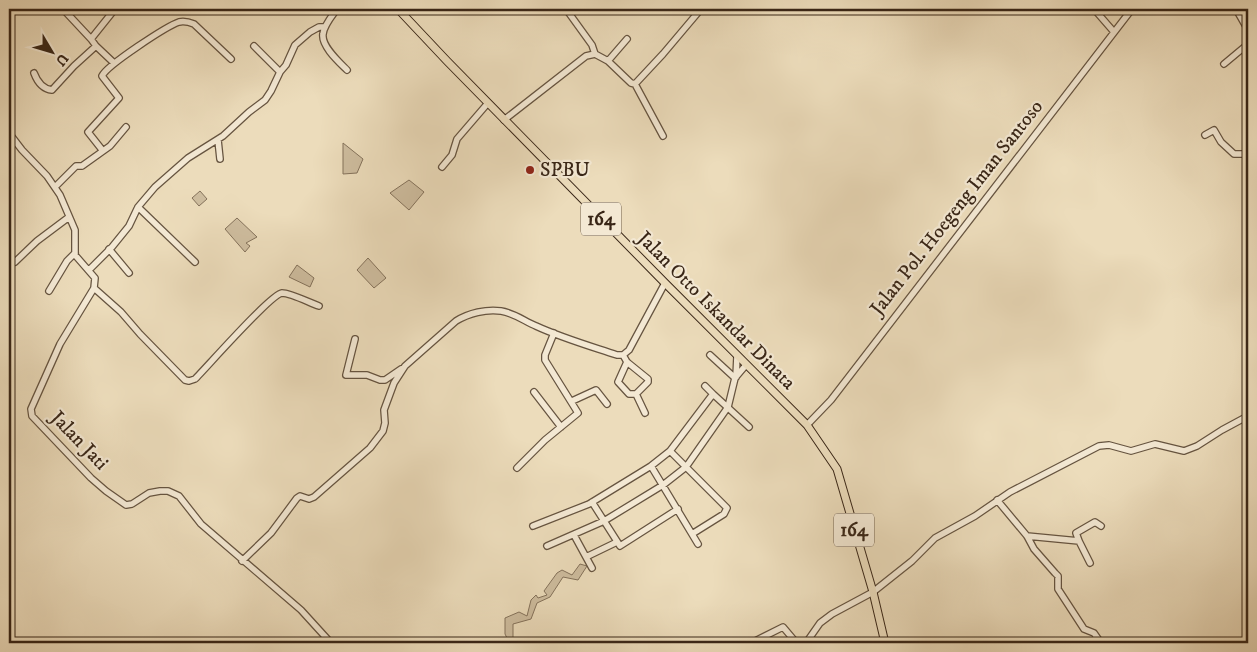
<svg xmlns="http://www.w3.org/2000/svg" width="1257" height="652" viewBox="0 0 1257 652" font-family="'IM FELL DW Pica',serif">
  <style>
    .green { fill: #cebd9f; stroke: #84725b }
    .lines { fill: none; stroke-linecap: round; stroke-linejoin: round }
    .minor-casing { stroke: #665440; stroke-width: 8 }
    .major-casing { stroke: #392617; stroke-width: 9 }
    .minor { stroke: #f3e8d3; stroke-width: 5.5 }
    .major { stroke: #ecdcbb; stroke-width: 7 }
    .poi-dot { fill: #8f2418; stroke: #f3e8d3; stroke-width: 2 }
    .labels { text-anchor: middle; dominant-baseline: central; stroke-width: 4.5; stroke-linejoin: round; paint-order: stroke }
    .shield { fill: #f3e8d3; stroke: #71604f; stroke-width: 1 }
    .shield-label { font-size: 19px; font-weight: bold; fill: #392617 }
    .poi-label { font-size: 20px; fill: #392617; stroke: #f3e8d3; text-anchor: start }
    .street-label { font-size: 20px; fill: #392617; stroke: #f3e8d3 }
  </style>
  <rect width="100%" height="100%" fill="#ecdcbb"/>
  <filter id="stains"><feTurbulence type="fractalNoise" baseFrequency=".004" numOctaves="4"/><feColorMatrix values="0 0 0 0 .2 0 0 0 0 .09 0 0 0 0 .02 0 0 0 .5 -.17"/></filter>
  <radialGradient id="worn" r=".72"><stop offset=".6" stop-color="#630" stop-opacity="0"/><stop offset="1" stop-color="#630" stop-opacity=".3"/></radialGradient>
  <!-- green -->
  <path class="green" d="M343 143 363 159 357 173 343 174Z
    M409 180 424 192 409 210 390 193Z
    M200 191 207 199 199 206 192 198Z
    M237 218 257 237 246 243 250 246 245 252 225 229Z
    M368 258 386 278 374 288 357 270Z
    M297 265 314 278 310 287 289 277Z
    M580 564 587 566 578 580 563 577 550 597 537 603 531 619 513 624V643H507V638L505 634V618L519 612 527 616 531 600 536 595 538 598 547 595 544 591 557 573 562 570 572 575Z"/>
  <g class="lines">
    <!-- minor casing -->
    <g class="minor-casing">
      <path id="minor" d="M63 9 91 39
        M337 9C332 16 324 25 323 34 321 46 339 62 347 70
        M566 9 592 45 595 54
        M1094 9 1114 32
        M1236 9 1248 30
        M96 46 114 63
        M254 46 280 72
        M608 61 627 39
        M1224 64 1248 44
        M34 73C37 81 42 89 52 90L74 66 96 46 91 39 115 9
        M635 84 663 136
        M504 120 586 56 595 54 608 61 631 83 635 84 663 54 701 9
        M9 133 22 150 47 176 60 195 75 230V255L95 278 94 288 60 344 31 409 32 416 91 478 106 491 126 505 132 504 149 493 160 491H168L179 496 201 524 301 610 331 643
        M1205 135 1214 130 1221 142 1234 154H1246L1248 152
        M218 140 220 159
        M103 151 110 146 126 127
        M442 167 452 155 457 139 488 103
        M55 187 76 166H82L103 151 88 132 119 98 102 76C107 65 167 26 179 22 184 21 189 22 194 24L231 59
        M138 207 195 262
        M109 249 129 273
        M15 262 37 241 69 217
        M89 270 112 247 129 226 138 207 155 187 188 158 223 136 249 112 265 100 271 91 280 72 286 65 295 45 310 32 319 27H325
        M94 288 121 312 140 334 185 380 189 381 195 379C207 367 271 294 282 293 291 293 310 303 319 306
        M49 291 67 261 75 253
        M355 339 346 375H367L380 380H385L401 369
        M623 355 627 362 648 379V382L636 394H629L618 382 627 362
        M710 355 735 378
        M736 377 737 356
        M705 386 713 394
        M534 392 561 427
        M636 394 645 413
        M572 401 596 390 607 404
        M807 425 831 400 1132 9
        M670 451 727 508 724 514 692 534
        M651 466 698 544
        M517 468 545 440 578 413 545 360V355L554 333
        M997 500 1027 536 1034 549 1055 573 1058 576V589L1084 629 1094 633 1101 643
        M592 502 620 546 678 509
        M533 526 589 504 651 466 670 451 713 394 749 427
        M574 535 592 568
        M1027 536 1079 541 1076 533 1095 522 1101 526
        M1079 541 1090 563
        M547 546 604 521 663 485 686 467 728 407 735 378 746 365
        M586 557 617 542
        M242 561 271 533 297 498 300 496 309 499 314 497 370 448 383 431 385 423 384 410 394 383 405 366 456 321C469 313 486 309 501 311 514 313 524 321 536 326 562 338 590 346 617 355H623L629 350 665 283
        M751 643 783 627 794 640 802 643
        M806 643 820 623 832 614 873 592 912 561 935 538 975 516 1010 492 1099 446 1109 445 1131 451 1155 444 1184 451 1197 446 1222 430 1248 416"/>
    </g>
    <!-- major casing -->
    <g class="major-casing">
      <path id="major" d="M398 9 447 61 665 283 807 425 837 469 873 592 885 643"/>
    </g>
    <!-- minor -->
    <use href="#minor" class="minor"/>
    <!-- major -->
    <use href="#major" class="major"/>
  </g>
  <!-- markers -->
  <circle class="poi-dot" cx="530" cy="170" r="5"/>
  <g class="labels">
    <!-- shield labels -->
    <g class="shield">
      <rect x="581" y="202.5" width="40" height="33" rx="4"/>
      <rect x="834" y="513.5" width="40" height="33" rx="4"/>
    </g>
    <g class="shield-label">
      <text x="601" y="219">164</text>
      <text x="854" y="530">164</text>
    </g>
    <!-- poi labels -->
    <g class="poi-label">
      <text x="540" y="170">SPBU</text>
    </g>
    <!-- street labels -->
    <g class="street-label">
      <text transform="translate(957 208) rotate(-52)">Jalan Pol. Hoegeng Iman Santoso</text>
      <text transform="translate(716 311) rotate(45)">Jalan Otto Iskandar Dinata</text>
      <text transform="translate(79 441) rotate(46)">Jalan Jati</text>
    </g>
  </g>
  <!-- margin -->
  <rect width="1257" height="652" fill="none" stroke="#ecdcbb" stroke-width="30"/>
  <rect x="10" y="10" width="1237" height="632" fill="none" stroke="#392617" stroke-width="2.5"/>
  <rect x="15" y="15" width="1227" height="622" fill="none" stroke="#392617"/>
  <!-- north arrow -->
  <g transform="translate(52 52) rotate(128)" stroke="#f3e8d3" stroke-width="4" paint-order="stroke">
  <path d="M0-4L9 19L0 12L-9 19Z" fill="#392617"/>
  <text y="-8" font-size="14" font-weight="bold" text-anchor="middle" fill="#392617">U</text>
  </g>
  <rect width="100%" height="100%" filter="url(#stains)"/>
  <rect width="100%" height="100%" fill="url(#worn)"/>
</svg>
